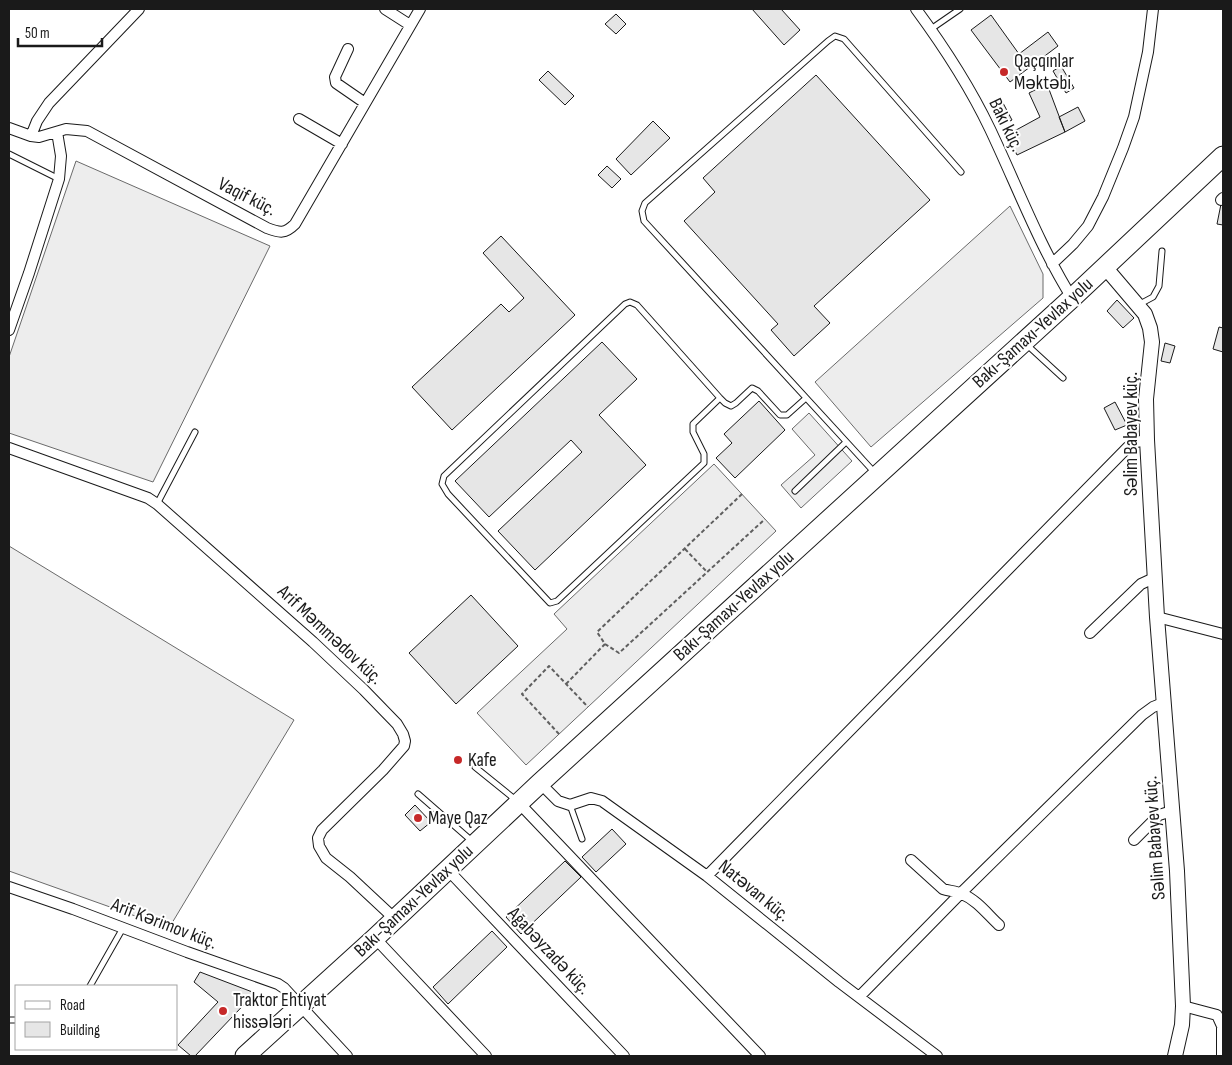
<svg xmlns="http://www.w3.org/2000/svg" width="1232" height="1065" viewBox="0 0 1232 1065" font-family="'Sofia Sans Condensed',sans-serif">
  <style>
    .built { fill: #ededed; stroke: #6a6a6a }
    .building { fill: #e6e6e6; stroke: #1a1a1a }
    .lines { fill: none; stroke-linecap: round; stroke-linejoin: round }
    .lane-casing { stroke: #1a1a1a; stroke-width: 7 }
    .street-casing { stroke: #1a1a1a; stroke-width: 12 }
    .secondary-casing { stroke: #1a1a1a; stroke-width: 16 }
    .highway-casing { stroke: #1a1a1a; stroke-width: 21 }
    .path { stroke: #5f5f5f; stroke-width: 2; stroke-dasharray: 4 2.5; stroke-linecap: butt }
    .lane { stroke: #fff; stroke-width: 5 }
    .street { stroke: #fff; stroke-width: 10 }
    .secondary { stroke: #fff; stroke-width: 14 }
    .highway { stroke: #fff; stroke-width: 19 }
    .poi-dot { fill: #c62828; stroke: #fff; stroke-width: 2 }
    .labels { text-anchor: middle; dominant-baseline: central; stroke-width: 4; stroke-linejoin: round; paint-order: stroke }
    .poi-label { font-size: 19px; fill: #1a1a1a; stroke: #fff; text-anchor: start }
    .street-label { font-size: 19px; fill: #1a1a1a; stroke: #fff }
  </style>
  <rect width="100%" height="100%" fill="#fff"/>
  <!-- built -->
  <path class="built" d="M76 161 270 246 153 482 9 433V357Z
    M1010 206 1043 274V298L871 447 815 382Z
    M809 413 852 461 801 508 781 485 815 455 792 429Z
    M714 464 776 531 526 765 477 713 567 629 554 614Z
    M9 546 294 720 169 928 9 871Z"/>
  <!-- building -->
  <path class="building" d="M752 9H781L800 30 784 45Z
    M616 14 626 24 616 34 605 24Z
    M991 15 1019 54 1048 32 1058 46 1010 82 971 30Z
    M1061 66 1074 88 1066 93 1053 71Z
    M548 71 574 96 565 105 539 80Z
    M816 75 930 200 814 306 830 323 794 356 771 330 778 324 684 221 715 192 703 178Z
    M1047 84 1065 132 1017 155 1007 135 1040 117 1029 93Z
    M1003 103 1012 120 1002 125 993 109Z
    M1078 107 1085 121 1065 132 1059 117Z
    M653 121 670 138 631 175 616 159Z
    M607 166 621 179 612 188 598 175Z
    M1221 204 1223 205V225L1217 224Z
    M501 236 575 315 452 430 412 387 501 304 509 312 524 298 483 253Z
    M1117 300 1134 318 1123 328 1107 311Z
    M1219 327 1223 328V352L1213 349Z
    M602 342 637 379 599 415 646 465 535 570 498 531 582 452 571 440 489 517 455 481Z
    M1165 343 1175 346 1170 363 1161 361Z
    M759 401 785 430 735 478 716 458 732 443 724 434Z
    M1115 402 1127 425 1115 430 1104 408Z
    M471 595 518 646 456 704 409 653Z
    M415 805 431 822 420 831 405 815Z
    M612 829 626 844 596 872 582 857Z
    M565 861 581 877 521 934 506 917Z
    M492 931 507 947 448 1004 433 987Z
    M200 972 255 993 195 1056H191L178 1045 218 1002 194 982Z"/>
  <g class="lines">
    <!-- lane casing -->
    <g class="lane-casing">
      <path id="lane" d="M931 29 960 9
        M9 154 59 179
        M1138 305 1153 297 1159 286 1162 251
        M1026 344 1063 378
        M720 398 693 424V432L704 454V463L557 601 550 603 448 494 442 484 444 476 625 304 630 302 637 305 720 398 725 403 731 406 736 403 752 388 758 391 780 415H787L806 398
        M875 473 644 221 642 211 645 203 828 41 835 36 844 39 961 172
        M795 491 846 442
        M157 504 195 432
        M475 767 517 801
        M418 794 473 842
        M570 805 582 839
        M90 986 123 928
        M9 1020H16"/>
    </g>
    <!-- street casing -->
    <g class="street-casing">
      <path id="street" d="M385 9 410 25
        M916 9C944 47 970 87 990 129 1017 186 1039 245 1072 298
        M348 49 335 77 336 83 365 103
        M299 119 342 144
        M9 128 31 136 39 137 66 129 87 131 267 228C280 233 285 234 295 224L420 9
        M31 136 37 121 49 103 139 9
        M1221 200 1223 198
        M1052 264 1073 244 1088 226 1103 197 1123 148 1134 117 1148 52 1153 9
        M9 330 29 273 59 179 61 156 57 132
        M9 448 148 498 157 504 313 642 364 690 397 724 403 734 405 741 404 746 383 770 322 830 318 838 319 846 326 858 350 877 395 919
        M1157 617 1223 634
        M1090 633 1141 584 1154 578
        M540 783 558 801 570 805 591 798 602 801 707 876 839 982 937 1056
        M519 803 760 1056
        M1134 840 1159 815 1172 811
        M911 860 943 889C949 891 956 891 962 894 977 900 988 915 999 925
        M448 870 624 1056
        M707 876 1128 447 1136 442 1147 440
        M9 887 73 909 187 952 278 984 284 988 347 1056
        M375 938 486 1056
        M859 997 961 893 1142 715 1153 707 1163 703
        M1183 1006 1217 1015 1222 1026V1056"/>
    </g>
    <!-- secondary casing -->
    <g class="secondary-casing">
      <path id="secondary" d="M1105 267 1145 314 1150 328 1152 342 1146 399 1147 440 1157 617 1177 871 1183 1006 1182 1025 1175 1056"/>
    </g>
    <!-- highway casing -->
    <g class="highway-casing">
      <path id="highway" d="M245 1056 375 938 540 783 1072 298 1223 156"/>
    </g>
    <!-- path -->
    <path class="path" d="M742 494 597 632 605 644 619 653 765 519
      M685 549 707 572
      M566 684 605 644
      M559 734 522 694 549 666 588 707"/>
    <!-- lane -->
    <use href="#lane" class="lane"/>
    <!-- street -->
    <use href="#street" class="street"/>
    <!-- secondary -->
    <use href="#secondary" class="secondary"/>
    <!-- highway -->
    <use href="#highway" class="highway"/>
  </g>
  <!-- markers -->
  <g class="poi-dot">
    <circle cx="1004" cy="72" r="5"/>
    <circle cx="458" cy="760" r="5"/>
    <circle cx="418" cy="818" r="5"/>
    <circle cx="223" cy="1011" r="5"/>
  </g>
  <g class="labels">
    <!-- poi labels -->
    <g class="poi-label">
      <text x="1014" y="61">Qaçqınlar<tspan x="1014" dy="22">Məktəbi</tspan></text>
      <text x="468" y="760">Kafe</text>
      <text x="428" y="818">Maye Qaz</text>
      <text x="233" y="1000">Traktor Ehtiyat<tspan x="233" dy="22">hissələri</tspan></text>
    </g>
    <!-- street labels -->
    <g class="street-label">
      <text transform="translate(1006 125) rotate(64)">Bakı küç.</text>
      <text transform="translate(247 197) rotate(27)">Vaqif küç.</text>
      <text transform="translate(1033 333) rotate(-42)">Bakı-Şamaxı-Yevlax yolu</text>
      <text transform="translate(1131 434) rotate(-90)">Səlim Babayev küç.</text>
      <text transform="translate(734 606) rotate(-42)">Bakı-Şamaxı-Yevlax yolu</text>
      <text transform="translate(330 635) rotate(43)">Arif Məmmədov küç.</text>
      <text transform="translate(1155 838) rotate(-94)">Səlim Babayev küç.</text>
      <text transform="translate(754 891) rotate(39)">Natəvan küç.</text>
      <text transform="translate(414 901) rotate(-43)">Bakı-Şamaxı-Yevlax yolu</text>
      <text transform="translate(164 924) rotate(21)">Arif Kərimov küç.</text>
      <text transform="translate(549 951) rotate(47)">Ağabəyzadə küç.</text>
    </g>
  </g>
  <!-- border -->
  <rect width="1232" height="1065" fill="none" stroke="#1a1a1a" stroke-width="20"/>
  <!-- legend -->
  <rect x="15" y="985" width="162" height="65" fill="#ffffff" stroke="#a3a3a3"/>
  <rect x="25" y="1001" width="25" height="8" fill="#ffffff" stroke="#a3a3a3"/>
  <text x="60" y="1010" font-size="15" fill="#1a1a1a">Road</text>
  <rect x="25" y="1022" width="25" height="15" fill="#e6e6e6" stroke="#a3a3a3"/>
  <text x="60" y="1035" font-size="15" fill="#1a1a1a">Building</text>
  <!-- scale -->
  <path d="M18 38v8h84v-8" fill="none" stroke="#1a1a1a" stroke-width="2.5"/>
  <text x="25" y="38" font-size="15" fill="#1a1a1a" stroke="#ffffff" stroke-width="4" paint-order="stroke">50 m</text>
</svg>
